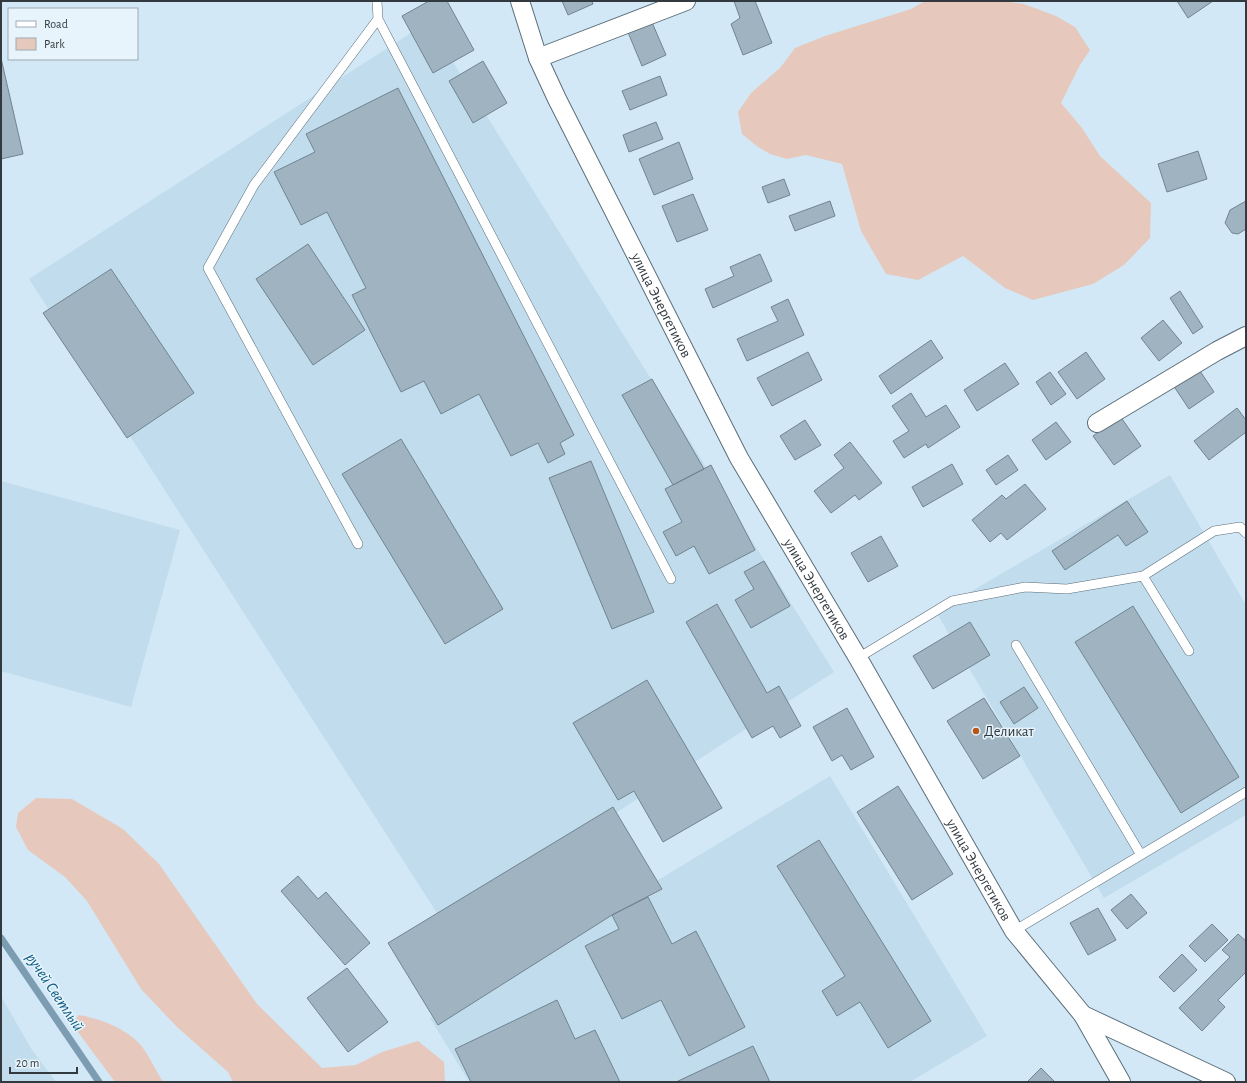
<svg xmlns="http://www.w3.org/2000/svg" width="1247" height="1083" viewBox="0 0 1247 1083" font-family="'Alegreya Sans',sans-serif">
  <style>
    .built { fill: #c0dced }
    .green { fill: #e6c9bc }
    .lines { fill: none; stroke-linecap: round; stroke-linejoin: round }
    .stream { stroke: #7b9cb1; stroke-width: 7 }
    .building { fill: #9fb3c0; stroke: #718490 }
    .service-casing { stroke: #5b6d79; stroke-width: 10 }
    .minor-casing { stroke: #5b6d79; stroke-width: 20 }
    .service { stroke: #fff; stroke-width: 9 }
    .minor { stroke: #fff; stroke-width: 18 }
    .poi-dot { fill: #b75617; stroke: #e7f4fc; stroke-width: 1.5 }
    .labels { text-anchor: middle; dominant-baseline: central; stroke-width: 3; stroke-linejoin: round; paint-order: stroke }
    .street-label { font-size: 15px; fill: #323a40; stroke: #e7f4fc }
    .poi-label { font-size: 15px; fill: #323a40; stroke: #e7f4fc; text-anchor: start }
    .water-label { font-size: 16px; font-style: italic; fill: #0a5a7f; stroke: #e7f4fc }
  </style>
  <rect width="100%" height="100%" fill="#d3e8f6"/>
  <!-- built -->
  <path class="built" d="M428 22 834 672 444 924 29 279Z
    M1170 475 1246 605V815L1104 898 936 612Z
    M1 481 180 530 131 707 1 671Z
    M830 776 987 1036 910 1082H469L430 1018Z
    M1 996 32 1050 56 1082H1Z"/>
  <!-- green -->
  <path class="green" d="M925 1H1003L1024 4 1056 16 1075 27 1090 50 1080 65 1061 103 1082 128 1100 156 1151 203 1150 238 1124 265 1093 284 1033 300 1005 288 963 256 918 280 886 274 861 231 842 164 806 155 787 159 770 154 758 147 742 134 738 112 751 93 780 68 795 48 825 36 911 9Z
    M36 798 72 799 123 829 159 864 257 1004 322 1068 356 1065 382 1052 418 1041 444 1062 445 1082H233L228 1072 177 1027 141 989 87 901 65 877 28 850 16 827 18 813Z
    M79 1015C101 1019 122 1027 138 1042 147 1051 156 1071 163 1082H115L72 1024Z"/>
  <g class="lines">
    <!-- stream -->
    <path class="stream" d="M1 938 99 1082"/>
  </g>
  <!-- building -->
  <path class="building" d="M429 1H447L474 50 433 73 402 16Z
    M562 1H592L593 4 568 15Z
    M734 1H755L772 43 743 55 731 24 740 18Z
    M1177 1H1213L1188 18Z
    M651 20 666 55 642 66 627 30Z
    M1 58 23 154 1 159Z
    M483 61 507 103 473 123 449 81Z
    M660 76 667 95 630 110 622 91Z
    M398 88 574 435 560 443 565 454 548 463 538 443 511 456 479 394 441 414 424 381 401 392 352 295 366 288 327 212 301 225 274 172 315 152 306 134Z
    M656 122 663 139 629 152 623 135Z
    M679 142 693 179 654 195 639 159Z
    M1198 151 1207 179 1167 192 1158 164Z
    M784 179 790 195 768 203 762 187Z
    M693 194 708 230 677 242 662 206Z
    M830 201 835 216 795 231 789 216Z
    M1246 201V229L1238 234 1232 233 1225 223 1230 210Z
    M308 244 365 330 313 365 256 279Z
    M760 254 772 281 713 308 705 289 734 276 730 267Z
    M111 269 194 393 127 438 43 313Z
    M1180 291 1203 327 1193 334 1170 298Z
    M788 299 804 335 747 361 737 339 778 321 771 307Z
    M1163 320 1182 343 1159 361 1141 338Z
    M931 340 943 358 891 394 879 376Z
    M808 352 822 380 772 406 757 378Z
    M1086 352 1105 379 1077 399 1058 372Z
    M1005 363 1019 384 977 411 964 390Z
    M1198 368 1214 392 1189 409 1173 385Z
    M1050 372 1066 394 1051 405 1036 382Z
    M652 379 704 469 673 485 622 395Z
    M911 393 926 417 946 405 960 427 928 448 926 444 904 458 893 441 909 431 892 406Z
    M1237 408 1246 420V432L1209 460 1194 441Z
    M1120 416 1141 446 1114 465 1093 436Z
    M805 420 821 445 795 460 780 436Z
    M1056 422 1071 442 1046 460 1032 440Z
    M401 439 503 609 445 644 342 474Z
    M850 442 882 483 859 500 855 495 831 513 814 491 844 468 834 455Z
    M1008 455 1018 470 996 485 986 470Z
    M591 461 654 612 612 629 549 478Z
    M952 464 963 484 923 507 912 487Z
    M711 465 755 550 709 574 694 546 676 556 663 532 682 522 665 489Z
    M1025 484 1046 509 1007 540 1001 533 990 542 972 520 1002 495 1006 499Z
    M1127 501 1148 532 1126 546 1118 535 1065 570 1052 551Z
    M881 536 898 566 868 582 851 553Z
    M764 561 790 606 751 628 735 600 754 589 744 572Z
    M717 604 767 693 779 686 801 726 780 738 773 726 752 738 686 622Z
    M1133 606 1239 777 1181 813 1075 642Z
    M970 622 990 655 933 689 913 656Z
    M647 680 722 808 663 842 634 791 618 800 573 723Z
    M1024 687 1038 708 1014 724 1000 702Z
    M984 698 1020 756 983 779 947 721Z
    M847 708 874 757 851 770 842 755 832 761 813 727Z
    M898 786 953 874 912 900 857 812Z
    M613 807 662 889 612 915 438 1025 388 943Z
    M819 840 931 1021 888 1048 860 1002 837 1016 822 991 845 976 777 866Z
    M298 876 318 899 326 892 370 943 345 965 281 891Z
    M1131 894 1147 913 1127 929 1111 910Z
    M648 897 672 944 696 931 745 1027 689 1056 661 1000 622 1019 585 946 619 929 612 915Z
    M1098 908 1116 940 1088 955 1070 923Z
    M1212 924 1228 940 1205 962 1189 946Z
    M1238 934 1246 941V972L1218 1000 1225 1007 1202 1031 1179 1008 1230 957 1222 950Z
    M1182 954 1197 970 1174 992 1159 977Z
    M347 968 388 1022 348 1052 307 998Z
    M557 1000 575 1039 595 1030 620 1082H471L455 1049Z
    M753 1046 770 1082H676Z
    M1041 1068 1055 1082H1027Z"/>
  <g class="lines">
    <!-- service casing -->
    <g class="service-casing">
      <path id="service" d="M377 1 378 19 671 579
        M358 544 208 268 254 185 378 19
        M1143 576 1214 531 1240 527 1246 533
        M1016 645 1141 855
        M858 658 952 601 1025 587 1067 589 1143 576 1189 651
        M1014 931 1246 792"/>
    </g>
    <!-- minor casing -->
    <g class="minor-casing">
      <g id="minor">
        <path id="s1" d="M520 1 538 58 557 99 739 458 858 658 1014 931 1083 1015 1226 1082"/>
        <path d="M538 58 686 1"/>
        <path d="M1097 423 1217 351 1246 336"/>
        <path d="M1083 1015 1121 1082"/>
      </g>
    </g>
    <!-- service -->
    <use href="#service" class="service"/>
    <!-- minor -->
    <use href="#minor" class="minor"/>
  </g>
  <!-- markers -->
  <circle class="poi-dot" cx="976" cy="731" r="4"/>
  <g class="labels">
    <!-- street labels -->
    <g class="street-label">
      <text stroke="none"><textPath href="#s1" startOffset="336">улица Энергетиков</textPath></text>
      <text stroke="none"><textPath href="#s1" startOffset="660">улица Энергетиков</textPath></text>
      <text stroke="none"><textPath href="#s1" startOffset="984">улица Энергетиков</textPath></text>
    </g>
    <!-- poi labels -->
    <g class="poi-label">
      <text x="984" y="731">Деликат</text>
    </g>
    <!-- water labels -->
    <g class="water-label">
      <text transform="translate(55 992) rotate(56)">ручей Светлый</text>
    </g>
  </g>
  <!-- border -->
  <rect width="1247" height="1083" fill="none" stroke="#323a40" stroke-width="4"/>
  <!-- legend -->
  <rect x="8" y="8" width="130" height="52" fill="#e7f4fc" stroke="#9faab1"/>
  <rect x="16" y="21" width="20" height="6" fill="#ffffff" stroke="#9faab1"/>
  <text x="44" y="28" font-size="12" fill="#323a40">Road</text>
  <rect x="16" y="38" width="20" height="12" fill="#e6c9bc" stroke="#9faab1"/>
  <text x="44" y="48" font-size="12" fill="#323a40">Park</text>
  <!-- scale -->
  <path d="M10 1067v6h67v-6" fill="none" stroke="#323a40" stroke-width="2"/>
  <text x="16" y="1067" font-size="12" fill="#323a40" stroke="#e7f4fc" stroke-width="3" paint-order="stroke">20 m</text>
</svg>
